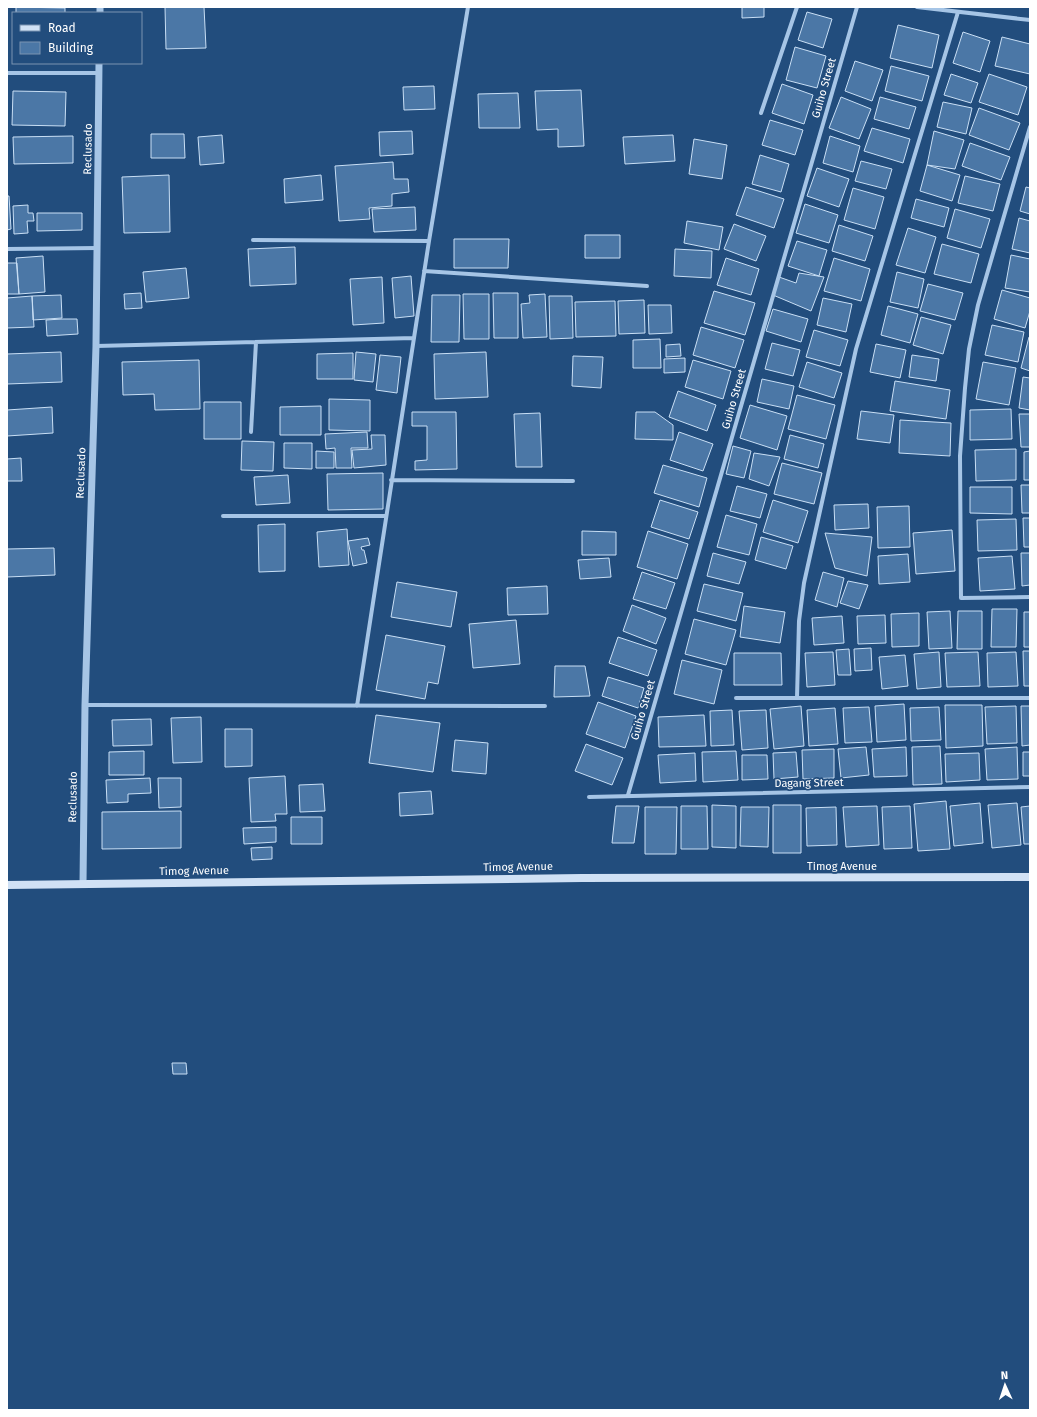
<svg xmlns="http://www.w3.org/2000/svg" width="1037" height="1417" viewBox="0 0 1037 1417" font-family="'Fira Sans',sans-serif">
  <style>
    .building { fill: #4b77a6; stroke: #c9dff5 }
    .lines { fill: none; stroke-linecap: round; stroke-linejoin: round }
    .minor { stroke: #a6c5e6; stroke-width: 4 }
    .tertiary { stroke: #a6c5e6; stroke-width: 7 }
    .secondary { stroke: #d0e1f5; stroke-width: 8 }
    .labels { text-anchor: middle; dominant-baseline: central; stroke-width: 3.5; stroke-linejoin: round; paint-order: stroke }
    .street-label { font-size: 11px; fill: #fff; stroke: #224d7d }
  </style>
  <rect width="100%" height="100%" fill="#224d7d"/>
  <!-- building -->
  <path class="building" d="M16 7 65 8V13H16Z
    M165 7H204L206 48 166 49Z
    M742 7H764V17L742 18Z
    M807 12 832 19 823 48 798 40Z
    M898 25 939 35 932 68 890 58Z
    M963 32 990 41 980 72 953 63Z
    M1002 37 1030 44V74L995 66Z
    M795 47 826 56 817 88 786 80Z
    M855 61 883 70 872 101 845 91Z
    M891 66 929 76 922 101 885 91Z
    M951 74 978 83 971 103 944 95Z
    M989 74 1027 87 1018 115 979 102Z
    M782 84 813 95 804 124 772 113Z
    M434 86 435 109 404 110 403 87Z
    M581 90 584 146 558 147V129L537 130 535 91Z
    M13 91 66 92 65 126 12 125Z
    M518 93 520 128H479L478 94Z
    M841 97 871 109 859 139 829 128Z
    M880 97 916 107 909 129 874 119Z
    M943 102 972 108 966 134 937 127Z
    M979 108 1020 123 1009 150 969 135Z
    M770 120 803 130 795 155 762 145Z
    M872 128 910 139 903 163 864 151Z
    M412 131 413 154 380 156 379 132Z
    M934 131 964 140 955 169 927 165Z
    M151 134H184L185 158H151Z
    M222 135 224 163 200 165 198 137Z
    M673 135 675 161 625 164 623 137Z
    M73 136V163L14 164 13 137Z
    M830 136 860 146 853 172 823 163Z
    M694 139 727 145 722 179 689 174Z
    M970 143 1010 157 1001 180 962 166Z
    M760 155 789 164 781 192 752 184Z
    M861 161 892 169 886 189 855 181Z
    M393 162 394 179H408L409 192 392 194V206L369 208 370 219 339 221 335 166Z
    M927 165 960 175 952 201 920 191Z
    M817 168 849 179 839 207 807 196Z
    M169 175 170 232 124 233 122 177Z
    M321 175 323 200 285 203 284 179Z
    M965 176 1000 184 993 211 958 203Z
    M746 187 784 199 774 228 736 215Z
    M1026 187 1030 188V214L1020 211Z
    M853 188 884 197 875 229 844 220Z
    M7 196H9L11 229 7 230Z
    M916 199 949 208 944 227 911 218Z
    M805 204 838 215 829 243 796 233Z
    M28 205V213H33L34 221H27L28 233 14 234 13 206Z
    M415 207 416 230 374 232 372 209Z
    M955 209 990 219 981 248 947 238Z
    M37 213H82V230L37 231Z
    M1019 218 1030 221V253L1012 249Z
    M687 221 723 227 719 250 684 243Z
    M734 224 766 236 756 261 724 249Z
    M839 225 873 236 865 261 832 251Z
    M908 228 936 237 925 273 896 265Z
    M585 235H620V258H585Z
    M454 239H509L508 268H454Z
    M797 241 827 250 819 276 788 266Z
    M942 244 979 254 971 283 934 274Z
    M295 247 296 284 250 286 248 249Z
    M675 249 712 251 711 278 674 276Z
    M1011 255 1030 259V292L1005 288Z
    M43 256 45 292 19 294 16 258Z
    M726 258 759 269 751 295 717 285Z
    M834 258 870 269 861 301 824 291Z
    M7 263H17L19 294H7Z
    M186 268 189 298 146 302 143 272Z
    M897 272 924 279 918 308 890 302Z
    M799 273 824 277 811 311 773 295 779 277 796 283Z
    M411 276 414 316 395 318 392 278Z
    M382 277 384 323 353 325 350 279Z
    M928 284 963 293 955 320 920 311Z
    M1002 290 1030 298V311L1025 328 994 319Z
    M714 291 755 303 745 335 704 323Z
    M141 293 142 308 125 309 124 294Z
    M493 293H518V338H494Z
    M463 294H489V339H464Z
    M545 294 547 337 523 338 521 304 530 303 529 295Z
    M61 295 62 318 33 320 32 296Z
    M432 295H460L459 342H431Z
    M32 296 34 327 7 328V298Z
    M549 296H572L573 338 550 339Z
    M823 298 852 304 846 332 817 325Z
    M644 300 645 333 619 334 618 301Z
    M615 301 616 336 576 337 575 302Z
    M648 305H671L672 333 649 334Z
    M888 306 918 314 910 343 881 335Z
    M773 309 808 319 801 342 766 331Z
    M921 317 951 325 943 354 913 345Z
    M62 319H77L78 334 47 336 46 320Z
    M992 325 1024 332 1018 362 985 355Z
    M701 327 744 340 735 368 693 355Z
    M814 330 848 340 840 366 806 357Z
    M1029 337H1030V371L1021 368Z
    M660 339 661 368H633V340Z
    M772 343 800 350 793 376 765 369Z
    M680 344 681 356 666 357V345Z
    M876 344 906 350 900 378 870 372Z
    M61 352 62 382 7 384V354Z
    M356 352 376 354 373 382 354 380Z
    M486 352 488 397 435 399 434 354Z
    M353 353V379H317V354Z
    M380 355 401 357 397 393 376 390Z
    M912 355 939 359 936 381 909 377Z
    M573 356 603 357 601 388 572 386Z
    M685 358V372L664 373V359Z
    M199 360 200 409 155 410 154 394 123 395 122 362Z
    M693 360 731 371 723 399 685 387Z
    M807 362 842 373 834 398 799 387Z
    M983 362 1016 368 1009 405 976 399Z
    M1023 377 1030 378V410L1019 408Z
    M762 379 794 386 789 409 757 402Z
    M895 381 950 390 946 419 890 411Z
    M678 391 716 405 707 431 669 417Z
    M797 395 835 405 826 439 788 429Z
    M329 399 370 400V431L329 430Z
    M204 402H241V439H204Z
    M750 405 787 416 777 450 740 438Z
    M321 406V435H280V407Z
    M52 407 53 433 7 436V410Z
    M1011 409 1012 439 970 440V410Z
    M861 411 894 415 890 443 857 439Z
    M412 412H456L457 469 415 470V461L427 460V426H412Z
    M636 412H655L673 425V440L635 439Z
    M540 413 542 467H516L514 414Z
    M1019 414H1030V447H1021Z
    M900 420 951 423 950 456 899 453Z
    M367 432 368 448H351L352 468H336L335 448 326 449 325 434Z
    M679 432 713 444 703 471 670 460Z
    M371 435H385L386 465 354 468 352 450 372 449Z
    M790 435 824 444 818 468 784 459Z
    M242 441 274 442 273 471 241 470Z
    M284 443H312V469L284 468Z
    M733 446 751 451 744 478 726 474Z
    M1016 449V480L976 481 975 450Z
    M316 451 334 452V468H316Z
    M1030 451V480H1024V452Z
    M754 453 780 457 769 486 749 479Z
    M21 458 22 481H7V459Z
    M782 463 822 473 814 504 774 494Z
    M663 465 707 478 699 507 654 493Z
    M383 473V509L328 510 327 474Z
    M288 475 290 503 256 505 254 477Z
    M1021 485H1030V513H1022Z
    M737 486 767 494 760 518 730 511Z
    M970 487H1012V514L970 513Z
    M660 500 698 512 689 539 651 527Z
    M773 500 808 511 798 543 763 532Z
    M868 504 869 528 835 530 834 505Z
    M909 506 910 547 878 548 877 507Z
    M726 515 757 524 749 555 717 547Z
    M1023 518H1030V547H1024Z
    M1016 519 1017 550 978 551 977 520Z
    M285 524V571L259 572 258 525Z
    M347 529 349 565 319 567 317 532Z
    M952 530 955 571 916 574 913 533Z
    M582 531 616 532V555H582Z
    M648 531 688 544 677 579 637 567Z
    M825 533 872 537 867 576 835 568Z
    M761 537 793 546 786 569 755 560Z
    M368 538 370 545 361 547 362 550H364L367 563 353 566 348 541Z
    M54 548 55 575 7 577V549Z
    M713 553 746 562 739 584 707 576Z
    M1021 553H1030V585L1022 586Z
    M908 554 910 582 879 584 878 556Z
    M1012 556 1015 589 980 591 978 558Z
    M609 558 611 577 580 579 578 560Z
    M642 572 675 583 666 609 633 599Z
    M823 572 844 578 837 607 815 600Z
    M848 581 868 585 859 609 840 603Z
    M397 582 457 592 451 627 391 617Z
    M704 584 743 593 736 621 697 611Z
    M547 586 548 614 508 615 507 588Z
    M632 605 666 618 656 644 623 631Z
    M744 606 785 612 780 643 740 637Z
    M992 609H1017L1016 647H991Z
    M950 611 952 648 929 649 927 612Z
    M958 611H982V649H957Z
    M1024 612H1030V647H1024Z
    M919 613V646L892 647 891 614Z
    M885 615 886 643 858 644 857 616Z
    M842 616 844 643 814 645 812 618Z
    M694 619 736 630 726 665 685 654Z
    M516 620 520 664 473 668 469 624Z
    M386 635 445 646 438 684 428 682 425 699 376 690Z
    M618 637 657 650 648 676 609 663Z
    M871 648 872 670 855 671 854 649Z
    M849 649 851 675H838L836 650Z
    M1023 651H1030V686H1024Z
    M833 652 835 685 807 687 805 653Z
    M939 652 941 687 917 689 914 654Z
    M978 652 980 686 947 687 945 653Z
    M1016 652 1018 686 988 687 987 653Z
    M734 653H781L782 685H734Z
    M905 655 908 686 882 689 879 657Z
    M682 660 722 670 714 704 674 694Z
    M555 666H585L590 696 554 697Z
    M608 677 644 688 638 708 602 696Z
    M598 702 636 716 625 748 586 734Z
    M904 704 906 740 877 742 875 706Z
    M945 705H982L983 746 946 748Z
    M801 706 804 746 774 749 770 709Z
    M1016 706 1017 743 987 744 985 707Z
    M1021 706H1030V745L1022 746Z
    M869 707 872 742 845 743 843 708Z
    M939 707 941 740 911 741 910 708Z
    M835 708 838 744 809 746 807 710Z
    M732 710 734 745 711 746 710 711Z
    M766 710 768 748 742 750 739 711Z
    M376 715 440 723 433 772 369 763Z
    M704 715 706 746 659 747 658 717Z
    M201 717 202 762 173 763 171 718Z
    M151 719 152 745 113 746 112 720Z
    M225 729H252V766L225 767Z
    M455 740 488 743 486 774 452 771Z
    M586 744 623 758 612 785 575 771Z
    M940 746 942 784 913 785 912 747Z
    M866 747 869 775 841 778 838 749Z
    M906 747 907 776 874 777 872 749Z
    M1017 747 1018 779 987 780 985 749Z
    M834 749V778L803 779 802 750Z
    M144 751V775H109V752Z
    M736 751 738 780 703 782 702 752Z
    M796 752 798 777 774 779 773 753Z
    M1023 752H1030V776H1023Z
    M695 753 696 781 660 783 658 755Z
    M979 753 980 780 946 782 945 754Z
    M742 755H767L768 779 742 780Z
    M285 776 287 814H275L276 821 251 822 249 778Z
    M150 778 151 793 128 794V802L107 803 106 780Z
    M158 778H181V807L159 808Z
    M323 784 325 811 300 812 299 785Z
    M431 791 433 814 400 816 399 793Z
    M946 801 950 849 918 851 914 804Z
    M980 803 983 843 954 846 950 806Z
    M1017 803 1021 845 992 848 988 805Z
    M712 805 736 806V848L712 847Z
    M773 805H801V853H773Z
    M616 806H639L634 843H612Z
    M681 806H707L708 849H681Z
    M877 806 879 845 846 847 843 807Z
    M910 806 912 848 884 849 882 807Z
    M1030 806V844H1024L1021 807Z
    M645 807H677L676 854H645Z
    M741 807H769L768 847 740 846Z
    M836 807 837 845 807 846 806 808Z
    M181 811V848L102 849V812Z
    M291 817H322V844H291Z
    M276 827V842L244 844 243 828Z
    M272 847V859L252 860 251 848Z
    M172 1063H186L187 1074H173Z"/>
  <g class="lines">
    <!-- minor -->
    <path class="minor" d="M917 7 1030 20
      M7 73H99
      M761 113 797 7
      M1030 127 978 305 969 349 965 388 960 456 961 598 1030 597
      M253 240 429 241
      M7 249 98 248
      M424 271 647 286
      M96 346 414 338
      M251 432 256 342
      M391 480 573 481
      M223 516H386
      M736 698H1030
      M797 698 799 621 804 583 856 349 958 12
      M85 705 545 706
      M357 706 429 241 468 7
      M628 795 857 7
      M589 797 1030 787"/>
    <!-- tertiary -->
    <path class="tertiary" d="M100 13V7
      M83 884 85 705 96 346 99 63"/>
    <!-- secondary -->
    <path class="secondary" d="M7 885 582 878 1030 877"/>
  </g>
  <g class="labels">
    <!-- street labels -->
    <g class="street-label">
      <text transform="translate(824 88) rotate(-74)">Guiho Street</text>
      <text transform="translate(88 149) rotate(-89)">Reclusado</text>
      <text transform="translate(734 399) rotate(-74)">Guiho Street</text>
      <text transform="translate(81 473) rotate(-88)">Reclusado</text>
      <text transform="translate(643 710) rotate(-74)">Guiho Street</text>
      <text transform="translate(809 783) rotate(-1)">Dagang Street</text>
      <text transform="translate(73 797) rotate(-89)">Reclusado</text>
      <text x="842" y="866">Timog Avenue</text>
      <text transform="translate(518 867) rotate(-1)">Timog Avenue</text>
      <text transform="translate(194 871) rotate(-1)">Timog Avenue</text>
    </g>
  </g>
  <!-- border -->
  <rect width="1037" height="1417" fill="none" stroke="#ffffff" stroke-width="16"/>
  <!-- legend -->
  <rect x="12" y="12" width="130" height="52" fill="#224d7d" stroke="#7a94b1"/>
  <rect x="20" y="25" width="20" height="6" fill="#d0e1f5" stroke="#7a94b1"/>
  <text x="48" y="32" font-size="12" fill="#ffffff">Road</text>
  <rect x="20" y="42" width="20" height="12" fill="#4b77a6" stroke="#7a94b1"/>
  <text x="48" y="52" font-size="12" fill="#ffffff">Building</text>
  <!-- north arrow -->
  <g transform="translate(1005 1385) rotate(357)" stroke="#224d7d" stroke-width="3" paint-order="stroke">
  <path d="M0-3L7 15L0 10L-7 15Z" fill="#ffffff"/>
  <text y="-6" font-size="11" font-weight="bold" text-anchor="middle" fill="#ffffff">N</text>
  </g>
</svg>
